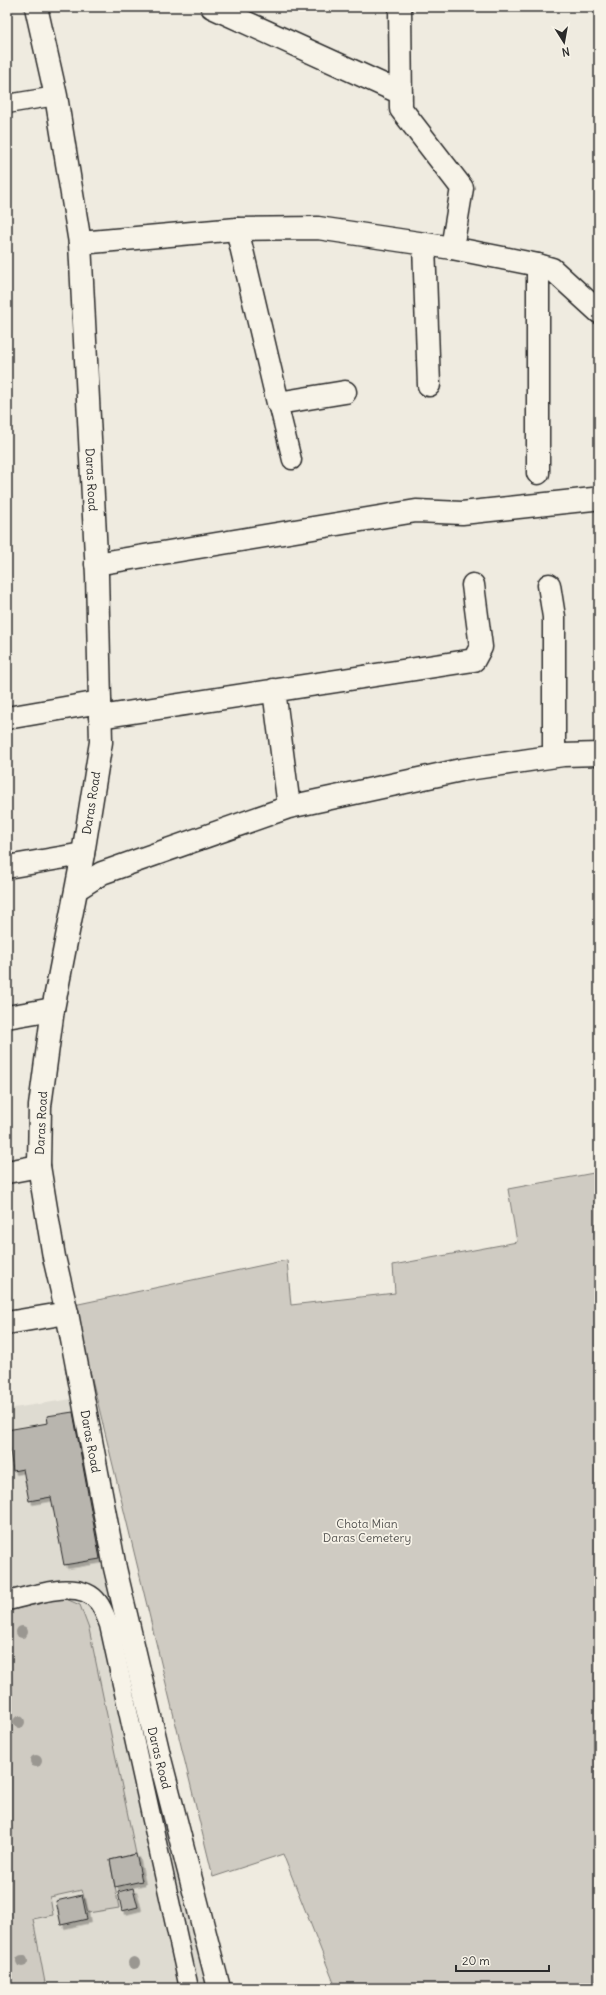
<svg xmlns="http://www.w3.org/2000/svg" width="606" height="1995" viewBox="0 0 606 1995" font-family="Delius,sans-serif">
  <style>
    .built { fill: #dedbd1 }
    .green { fill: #cfcbc2; stroke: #7d7b76 }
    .building { fill: #b8b5ae; stroke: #2b2b2b; filter: url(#shadow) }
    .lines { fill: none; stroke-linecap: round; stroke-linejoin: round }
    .service-casing { stroke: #2b2b2b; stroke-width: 21 }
    .minor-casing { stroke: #2b2b2b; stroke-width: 25 }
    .tertiary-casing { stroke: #2b2b2b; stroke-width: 25 }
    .service { stroke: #f7f3e8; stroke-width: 18 }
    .minor { stroke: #f7f3e8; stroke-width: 22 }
    .tertiary { stroke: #f7f3e8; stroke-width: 22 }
    .tree { fill: #9a9791 }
    .labels { text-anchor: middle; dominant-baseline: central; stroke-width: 3.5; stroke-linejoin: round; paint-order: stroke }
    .street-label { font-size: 12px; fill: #2b2b2b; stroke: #f7f3e8 }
    .park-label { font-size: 12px; fill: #545351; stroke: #f7f3e8 }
  </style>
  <defs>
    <filter id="shadow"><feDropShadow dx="3.5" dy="3.5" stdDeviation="0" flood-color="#0004"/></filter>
  </defs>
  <rect width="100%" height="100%" fill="#efebe0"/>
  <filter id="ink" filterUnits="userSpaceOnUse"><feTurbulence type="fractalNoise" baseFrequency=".025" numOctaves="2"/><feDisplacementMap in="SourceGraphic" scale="8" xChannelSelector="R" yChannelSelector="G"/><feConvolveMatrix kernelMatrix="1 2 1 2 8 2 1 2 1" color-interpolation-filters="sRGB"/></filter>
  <g filter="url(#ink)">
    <!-- built -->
    <path class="built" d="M72 1399 108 1572 208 1988H7V1409Z"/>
    <!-- green -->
    <path class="green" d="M599 1172V1988H336L283 1854 213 1877 74 1305 287 1260 291 1305 395 1293 393 1265 517 1242 508 1189Z
      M59 1599H66L80 1605 89 1629 136 1854 110 1860 119 1908 88 1913 82 1890 50 1897 53 1915 33 1919 46 1988H7V1611Z"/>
    <!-- building -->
    <path class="building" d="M73 1412 100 1559 64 1565 51 1497 29 1501 23 1469 13 1471 7 1430 48 1423 47 1416Z
      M136 1854 142 1881 115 1887 110 1860Z
      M133 1888 138 1907 122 1911 118 1892Z
      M82 1895 87 1919 61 1925 56 1901Z"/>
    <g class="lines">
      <!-- service casing -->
      <g class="service-casing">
        <path id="service" d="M7 104 56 96
          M278 403 292 460
          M7 1601C32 1596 80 1577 98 1602 103 1608 106 1617 109 1625L189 1988"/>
      </g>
      <!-- minor casing -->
      <g class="minor-casing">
        <path id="minor" d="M212 7 401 93
          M400 7 401 109 462 188 452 248
          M237 229 278 403 345 392
          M424 245 429 385
          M538 473V265
          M96 564 416 511 462 513 593 499
          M549 585 554 617V756
          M274 690 289 807
          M100 717 474 660 481 647 473 585
          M7 718 100 702
          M7 867 83 854
          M77 889 102 873 289 807 461 770 563 755 599 754
          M7 1017 53 1009
          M7 1172 39 1166
          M7 1323 67 1313"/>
      </g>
      <!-- tertiary casing -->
      <g class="tertiary-casing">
        <g id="tertiary">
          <path d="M36 7 56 96 80 243 237 229 318 228 452 248 538 265 552 269 599 312"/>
          <path id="s1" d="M80 243 97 575 101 742 83 854 53 1009 40 1106 39 1166 54 1257 67 1313 115 1568 160 1759 219 1988"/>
        </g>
      </g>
      <!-- service -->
      <use href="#service" class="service"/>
      <!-- minor -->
      <use href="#minor" class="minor"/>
      <!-- tertiary -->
      <use href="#tertiary" class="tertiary"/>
    </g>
    <!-- trees -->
    <g class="tree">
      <circle cx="22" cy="1632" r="6"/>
      <circle cx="19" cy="1722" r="6"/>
      <circle cx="36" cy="1761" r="6"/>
      <circle cx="22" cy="1961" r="6"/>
      <circle cx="134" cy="1963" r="6"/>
    </g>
  </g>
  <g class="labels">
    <!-- street labels -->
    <g class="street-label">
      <text stroke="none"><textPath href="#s1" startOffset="237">Daras Road</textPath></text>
      <text transform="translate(91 803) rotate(-81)">Daras Road</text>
      <text transform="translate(41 1123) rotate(-87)">Daras Road</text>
      <text stroke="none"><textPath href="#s1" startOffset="1209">Daras Road</textPath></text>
      <text stroke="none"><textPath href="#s1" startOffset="1533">Daras Road</textPath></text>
    </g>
    <!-- park labels -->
    <g class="park-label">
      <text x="367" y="1523">Chota Mian<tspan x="367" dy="14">Daras Cemetery</tspan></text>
    </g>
  </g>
  <!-- margin -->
  <rect width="606" height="1995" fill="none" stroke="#f7f3e8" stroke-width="24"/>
  <rect x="12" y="12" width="582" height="1971" fill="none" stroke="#2b2b2b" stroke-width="1.5" filter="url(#ink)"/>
  <!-- north arrow -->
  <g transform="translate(564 42) rotate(169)" stroke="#f7f3e8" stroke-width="3" paint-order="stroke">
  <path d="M0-3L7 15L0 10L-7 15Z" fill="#2b2b2b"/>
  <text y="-6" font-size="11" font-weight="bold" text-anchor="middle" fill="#2b2b2b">N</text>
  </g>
  <!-- scale -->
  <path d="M456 1965v6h93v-6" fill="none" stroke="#2b2b2b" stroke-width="2"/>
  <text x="462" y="1965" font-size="12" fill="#2b2b2b" stroke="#f7f3e8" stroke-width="3" paint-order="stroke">20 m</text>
</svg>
